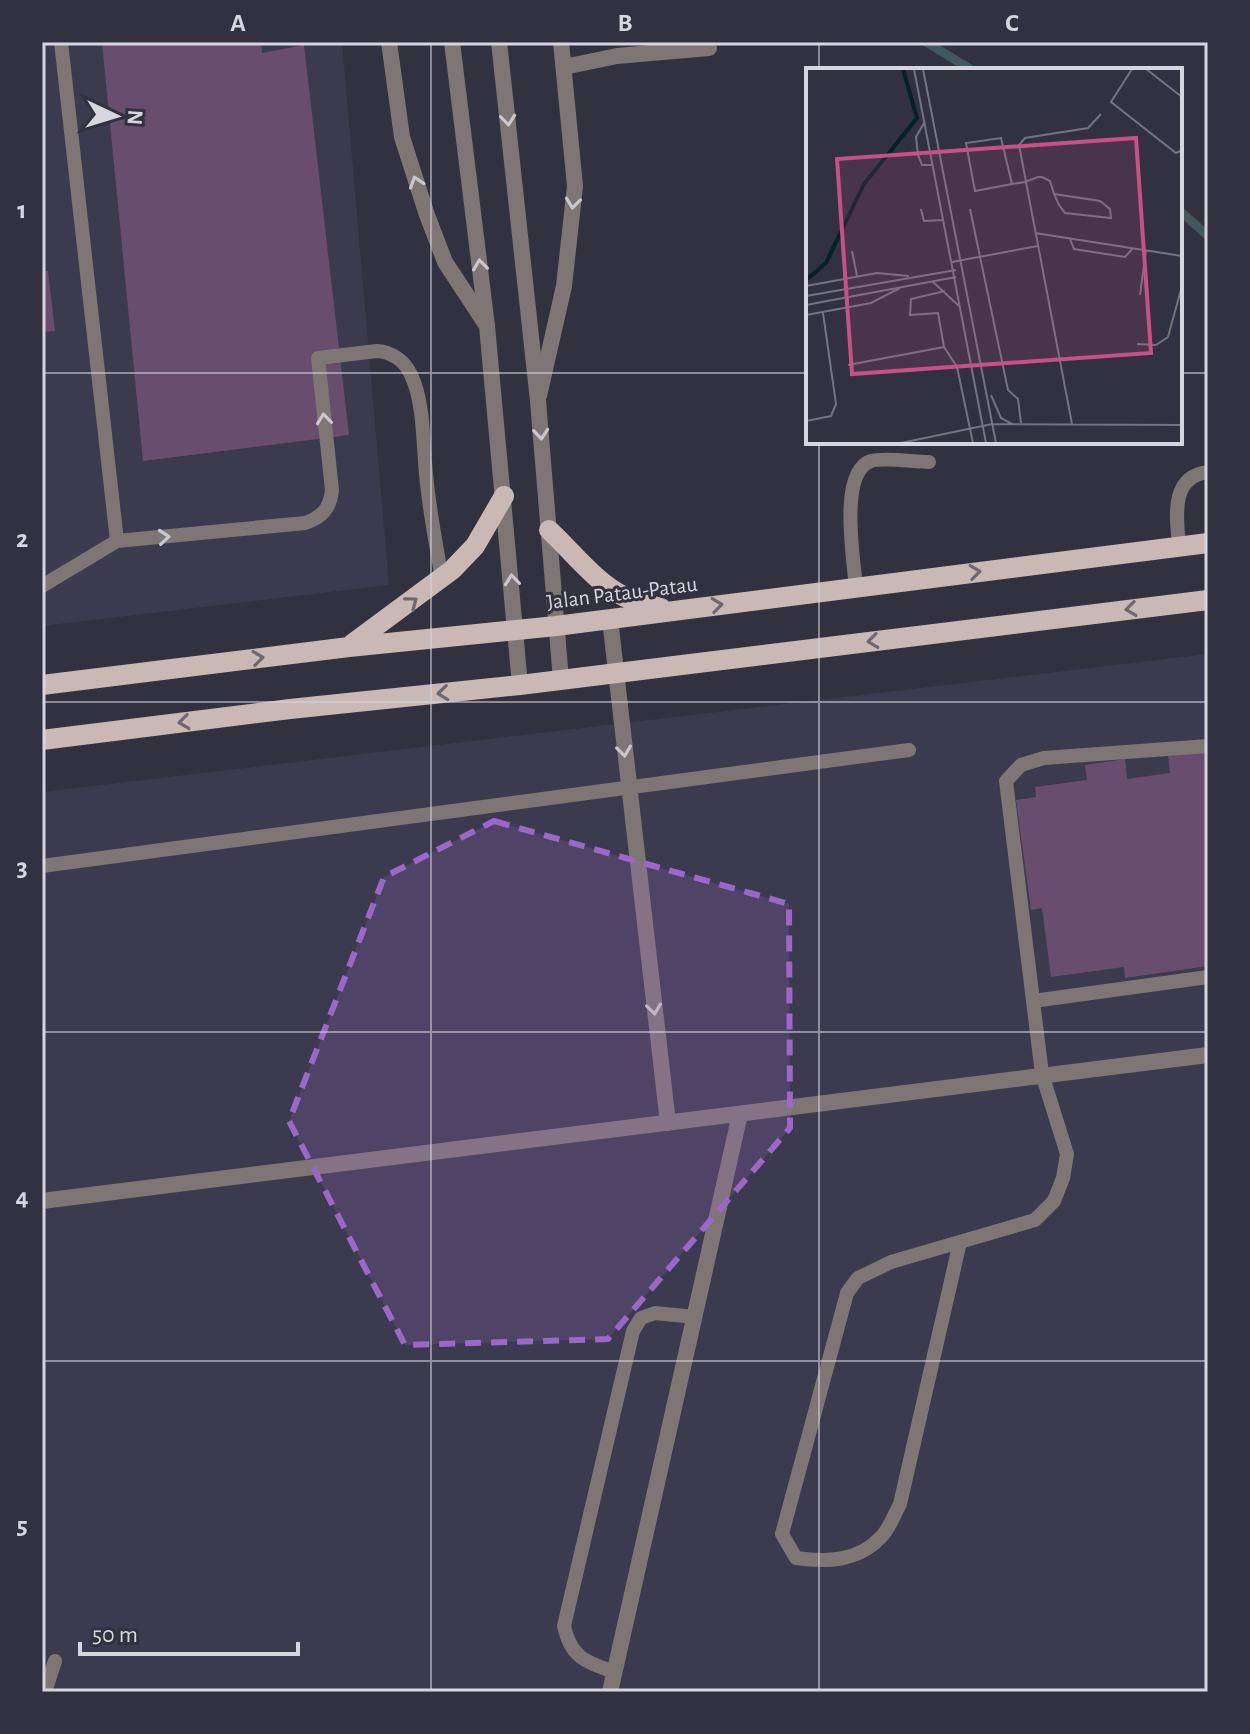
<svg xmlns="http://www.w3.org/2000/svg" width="1250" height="1734" viewBox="0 0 1250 1734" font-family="'Alegreya Sans',sans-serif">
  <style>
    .built { fill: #3c3a4e }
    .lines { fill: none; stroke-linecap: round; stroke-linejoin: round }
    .stream { stroke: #41595c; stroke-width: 9 }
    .building { fill: #684d6f }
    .service { stroke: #7e7674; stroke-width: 14 }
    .minor { stroke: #7e7674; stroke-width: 16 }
    .tertiary { stroke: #7e7674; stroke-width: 16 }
    .primary { stroke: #c9b8b4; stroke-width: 20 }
    .oneway { stroke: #cac8cf }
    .oneway2 { stroke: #6e676e }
    .marked { fill: #9b68ca; fill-opacity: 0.2; stroke: #9b68ca; stroke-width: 6; stroke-dasharray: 16 10; stroke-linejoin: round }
    .grid { fill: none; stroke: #d7d6df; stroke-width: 2; stroke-opacity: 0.55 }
    .labels { text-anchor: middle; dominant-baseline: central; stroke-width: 6; stroke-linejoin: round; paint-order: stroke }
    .street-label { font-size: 22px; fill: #d7d6df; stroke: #32313f }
    .inset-river { fill: none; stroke: #012324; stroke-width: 4 }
    .inset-road { fill: none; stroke: #74737f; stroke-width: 2 }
    .view { fill: #c85183; fill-opacity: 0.15; stroke: #c85183; stroke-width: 4 }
    .inset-edge { fill: none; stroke: #d7d6df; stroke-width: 4 }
    .neatline { fill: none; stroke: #d7d6df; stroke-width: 3 }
    .grid-label { font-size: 26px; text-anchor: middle; font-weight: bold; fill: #d7d6df }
  </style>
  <rect width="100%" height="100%" fill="#32313f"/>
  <!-- built -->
  <path class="built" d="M42 42H342L389 585 42 626Z
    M1208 654V1692H42V792Z"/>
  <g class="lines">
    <!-- stream -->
    <path class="stream" d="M926 42 972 70
      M1180 211 1208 236"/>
  </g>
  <!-- building -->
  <path class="building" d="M102 42H261L262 53 304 45 349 435 143 461Z
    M42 271H48L55 331 42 332Z
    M1208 751V966L1125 978 1124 967 1051 977 1042 908 1031 910 1016 800 1036 797 1035 787 1087 780 1085 765 1125 759 1127 779 1170 773 1168 756Z"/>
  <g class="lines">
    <!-- service -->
    <path class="service" d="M61 42 117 541
      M1179 547C1177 518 1169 477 1208 472
      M42 586 117 541 305 523C322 517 330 509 332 490L318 358 377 351C392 352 405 361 411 375 424 401 423 444 426 474 429 509 436 544 442 579
      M856 588C854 560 838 472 871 461 884 457 914 462 929 462
      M42 866 909 750
      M1033 1001 1208 977
      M960 1242 900 1504C894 1515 889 1530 880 1538 857 1562 826 1562 796 1558L782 1534 847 1293 858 1278 891 1262 1035 1220 1054 1201 1063 1178 1067 1154 1042 1074 1006 781 1021 765 1044 758 1208 746
      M614 1672C586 1662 571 1658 564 1626L633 1331 641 1318 655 1313 695 1317
      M45 1692 55 1661"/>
    <!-- minor -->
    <path class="minor" d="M389 42 402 137 427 215 445 262 487 326
      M564 67 617 56 709 48
      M539 396 564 286 575 186 561 42
      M610 619 668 1123
      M42 1201 1208 1055
      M610 1692 740 1114"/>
    <!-- tertiary -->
    <path class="tertiary" d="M452 42 487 326 520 685
      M499 42 538 401 561 680"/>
    <!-- primary -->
    <path class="primary" d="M549 530C574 553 594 581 625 597 636 603 650 605 661 608
      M352 644 452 570 475 546 504 496
      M42 685 349 647 556 626 1208 543
      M42 740 290 709 520 685 1208 600"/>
  </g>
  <!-- one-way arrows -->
  <defs><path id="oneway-chevron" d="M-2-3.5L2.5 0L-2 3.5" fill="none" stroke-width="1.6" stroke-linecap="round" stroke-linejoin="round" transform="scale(2)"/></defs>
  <g class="oneway">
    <use href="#oneway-chevron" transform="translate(508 120) rotate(84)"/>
    <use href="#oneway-chevron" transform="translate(416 182) rotate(-108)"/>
    <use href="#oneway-chevron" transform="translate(573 203) rotate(97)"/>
    <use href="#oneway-chevron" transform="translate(480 265) rotate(-97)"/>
    <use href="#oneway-chevron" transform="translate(324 419) rotate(-96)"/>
    <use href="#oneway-chevron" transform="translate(541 434) rotate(85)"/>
    <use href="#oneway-chevron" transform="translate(164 537) rotate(-5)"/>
    <use href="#oneway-chevron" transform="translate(512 580) rotate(-96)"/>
    <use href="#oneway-chevron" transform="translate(624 751) rotate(83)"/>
    <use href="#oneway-chevron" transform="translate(654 1009) rotate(83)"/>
  </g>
  <g class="oneway2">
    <use href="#oneway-chevron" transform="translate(975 572) rotate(-7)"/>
    <use href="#oneway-chevron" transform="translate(412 602) rotate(-37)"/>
    <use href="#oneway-chevron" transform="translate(717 605) rotate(-7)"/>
    <use href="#oneway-chevron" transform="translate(1131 609) rotate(173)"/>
    <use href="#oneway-chevron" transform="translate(873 641) rotate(173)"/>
    <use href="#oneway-chevron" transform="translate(258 658) rotate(-7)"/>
    <use href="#oneway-chevron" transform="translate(443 693) rotate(174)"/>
    <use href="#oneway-chevron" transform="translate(184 722) rotate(173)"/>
  </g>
  <!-- marked area -->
  <path class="marked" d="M494 821 789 904 790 1128 608 1339 405 1345 289 1121 384 877Z"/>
  <!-- grid -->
  <path class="grid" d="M431 42V1692M819 42V70M42 373H808M1180 373H1208M819 442V1692M42 702H1208M42 1032H1208M42 1361H1208"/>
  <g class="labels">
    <!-- street labels -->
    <g class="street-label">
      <text transform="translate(622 593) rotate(-7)">Jalan Patau-Patau</text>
    </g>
  </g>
  <!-- overview -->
  <g transform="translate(806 68)">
    <rect width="376" height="376" fill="#32313f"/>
    <path class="inset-river" d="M0 212 20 195 58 116 111 50 97 1"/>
    <path class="inset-road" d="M108 1 180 375M117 1 190 375M326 1 305 34 370 85 376 82M340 1 376 29M118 55 110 69 112 87 116 97H126M206 116 195 70 160 75 169 123 206 116 219 114 232 109H236L244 113 248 126 253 137 259 145 305 150 304 141 294 133 248 126M115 141 118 153 137 152M164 141 202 322 212 331 215 355M229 165 376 188M264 171 268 181 319 189 327 180M46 183 51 208M146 194 232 178M126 213 153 238M0 218 71 205 103 208M139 223 105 231 104 247 132 245 138 279 151 299 167 375M334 227 340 182M0 228 150 202M0 237 150 209M0 247 65 235 94 220M331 276 350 277 362 269 376 218M42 297 138 279M185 327 195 350 206 356M0 353 25 348 30 336 17 245M266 356 213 77 219 70 282 60 295 46M95 375 186 356 376 357"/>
    <path class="view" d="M330 70 345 285 46 306 31 91Z"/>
    <rect width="376" height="376" class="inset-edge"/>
  </g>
  <!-- border -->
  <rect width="1250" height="1734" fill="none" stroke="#32313f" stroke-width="88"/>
  <!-- north arrow -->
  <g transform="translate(116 116) rotate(94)" stroke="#32313f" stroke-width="6" paint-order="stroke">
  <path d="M0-6L14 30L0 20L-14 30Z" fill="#d7d6df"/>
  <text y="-12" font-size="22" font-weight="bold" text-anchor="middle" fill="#d7d6df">N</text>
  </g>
  <!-- scale -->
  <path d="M80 1642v12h218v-12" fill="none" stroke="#d7d6df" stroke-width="4"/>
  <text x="92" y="1642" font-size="24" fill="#d7d6df" stroke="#32313f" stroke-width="6" paint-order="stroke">50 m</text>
  <rect x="44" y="44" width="1162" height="1646" class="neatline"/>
  <g class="grid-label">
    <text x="238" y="31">A</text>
    <text x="625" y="31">B</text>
    <text x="1012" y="31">C</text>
    <text x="22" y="218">1</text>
    <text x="22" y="547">2</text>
    <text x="22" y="876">3</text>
    <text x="22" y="1205">4</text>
    <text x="22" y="1534">5</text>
  </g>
</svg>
